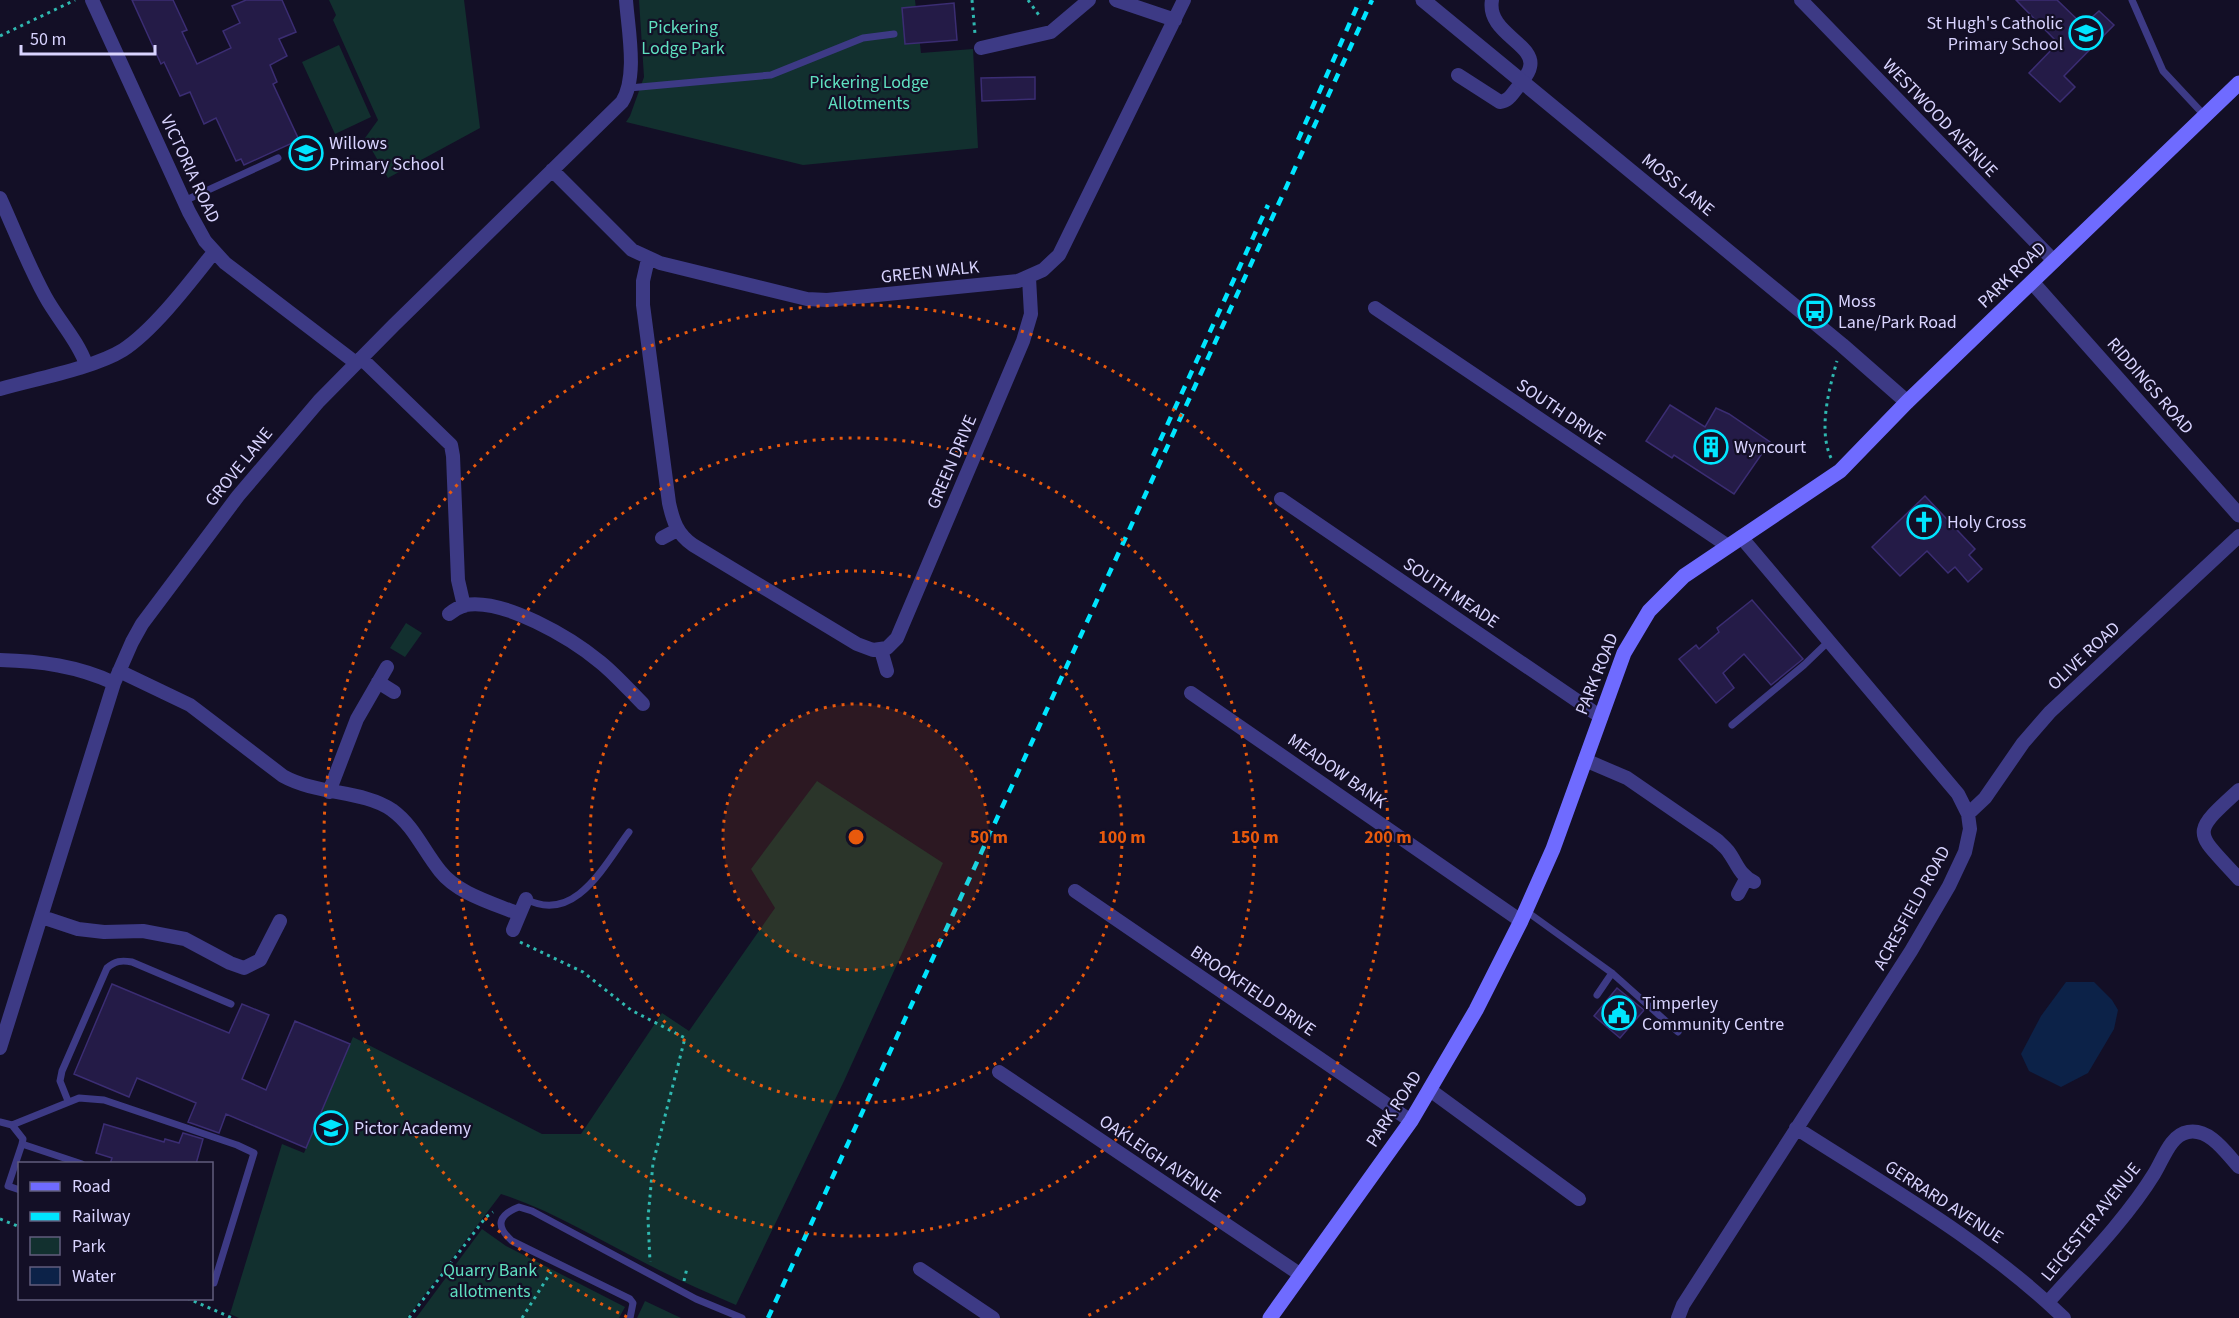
<svg xmlns="http://www.w3.org/2000/svg" width="2239" height="1318" viewBox="0 0 2239 1318" font-family="'Source Sans 3',sans-serif">
  <style>
    .green { fill: #12302f }
    .water { fill: #0c2248 }
    .building { fill: #241b47; stroke: #3b2d73; stroke-width: 1.5 }
    .lines { fill: none; stroke-linecap: round; stroke-linejoin: round }
    .path { stroke: #2fb8b0; stroke-width: 3; stroke-dasharray: 3 4.5; stroke-linecap: butt }
    .service { stroke: #3d3a85; stroke-width: 7 }
    .minor { stroke: #3d3a85; stroke-width: 14 }
    .tertiary { stroke: #3d3a85; stroke-width: 15 }
    .secondary { stroke: #6f6bff; stroke-width: 15 }
    .rail { stroke: #00e5ff; stroke-width: 4.5; stroke-dasharray: 9 8; stroke-linecap: butt }
    .ring { fill: none; stroke: #e8590c; stroke-width: 3; stroke-dasharray: 3 6 }
    .labels { text-anchor: middle; dominant-baseline: central; stroke-width: 4.5; stroke-linejoin: round; paint-order: stroke }
    .poi-label { font-size: 18px; fill: #d9d4ff; stroke: #130f26; text-anchor: start }
    .park-label { font-size: 18px; fill: #5fe0c0; stroke: #130f26 }
    .street-label { font-size: 18px; fill: #d9d4ff; stroke: #130f26 }
    .centre { fill: #e8590c; stroke: #130f26; stroke-width: 3 }
    .ring-label { font-size: 18px; text-anchor: middle; font-weight: bold; fill: #e8590c; stroke: #130f26; stroke-width: 4.5; stroke-linejoin: round; paint-order: stroke }
  </style>
  <rect width="100%" height="100%" fill="#130f26"/>
  <!-- green -->
  <path class="green" d="M329 0H464L480 128 388 178 365 138 378 120 333 20 336 15Z
    M639 0H915L921 53 973 49 978 148 803 165 626 122 630 116 644 77Z
    M339 45 371 117 335 134 302 62Z
    M406 623 422 633 405 657 390 648Z
    M817 781 943 863 844 1081 736 1305C706 1292 676 1279 647 1264 599 1240 553 1211 501 1194L407 1318H239L230 1314 282 1144 304 1153 353 1037 542 1134H581L662 1013 689 1031 775 908 751 869Z
    M482 1229 506 1246 625 1307 619 1318H416Z
    M645 1301 681 1318H637Z"/>
  <!-- water -->
  <path class="water" d="M2066 982H2094L2112 1000 2118 1010 2114 1029 2088 1073 2061 1087 2029 1071 2021 1054 2041 1016Z"/>
  <!-- building -->
  <path class="building" d="M132 0H173L187 30 182 32 197 64 231 48 223 31 240 23 232 6 246 0H282L296 32 279 39 287 56 270 65 277 82 273 84 299 140 244 165 241 159 236 161 216 118 204 124 190 92 180 96 164 62 161 64Z
    M2016 0H2057L2083 25 2099 11 2114 25 2064 76 2075 87 2060 102 2029 73 2058 43Z
    M954 3 957 40 905 44 902 8Z
    M1035 77V99L982 101 981 78Z
    M1670 405 1705 427 1716 408 1729 414 1770 442 1734 494 1674 455 1672 458 1646 441Z
    M1925 496 1975 549 1969 555 1982 569 1968 582 1955 567 1948 573 1927 551 1900 576 1872 547Z
    M1752 600 1803 659 1771 685 1744 654 1723 673 1734 688 1716 703 1679 659 1696 645 1699 649 1719 632 1717 628Z
    M112 984 229 1033 242 1004 269 1015 242 1079 266 1090 295 1021 350 1044 306 1148 226 1114 219 1133 188 1122 196 1103 137 1078 129 1097 74 1074Z
    M1617 988 1644 1010 1620 1038 1594 1016Z
    M104 1124 164 1142 165 1139 179 1143 183 1133 203 1139 196 1164H110L112 1158 96 1153Z"/>
  <g class="lines">
    <!-- path -->
    <path class="path" d="M972 0 975 34
      M1028 0 1041 18
      M0 36 75 0
      M1831 458C1818 430 1829 389 1837 361
      M520 942 583 972 631 1010 685 1038 653 1163 648 1218 650 1262
      M0 1219 20 1227
      M684 1281 687 1268
      M187 1298 232 1318
      M409 1318 486 1217 493 1212
      M522 1318 551 1272"/>
    <!-- service -->
    <path class="service" d="M2132 0 2163 71 2205 116
      M629 88 771 75 863 38 894 34
      M184 201 278 158
      M1732 725 1804 665 1830 640
      M526 899C575 925 605 864 629 832
      M1526 911 1612 973 1678 1032
      M1597 995 1612 973
      M68 1101 60 1081 62 1071 107 968C115 961 121 960 132 962L231 1004
      M0 1122 12 1125 23 1139 22 1144
      M12 1125 79 1098 104 1100 237 1145 254 1153 214 1283
      M20 1190 8 1186 22 1144 82 1164
      M630 1318 633 1303 630 1299 512 1241C495 1226 498 1215 519 1207L532 1211 696 1299 742 1318"/>
    <!-- minor -->
    <path class="minor" d="M92 0 189 212 205 241 225 263 356 363
      M1116 0 1175 20
      M1801 0 2054 261
      M981 48 1051 32 1089 0
      M1458 75 1500 102C1509 101 1512 94 1518 87 1522 81 1529 74 1530 67 1536 44 1486 33 1492 0
      M552 170 632 250 660 263 807 299 827 300 1018 281 1043 270 1059 255 1184 0
      M0 198C15 231 28 265 45 296 58 320 77 339 86 364
      M648 259 643 281V305L669 503C673 521 677 534 693 545L857 644 873 650 887 648 897 638 1023 341 1031 314 1029 278
      M1375 308 1728 546
      M361 358 451 445 453 456 458 580 464 606
      M0 389C35 379 94 368 123 350 154 330 191 281 214 252
      M1281 499 1601 717
      M662 538 677 530
      M449 614C454 610 459 607 465 605 504 598 571 638 600 662 615 674 629 690 643 704
      M881 650 887 671
      M0 660C40 661 78 666 114 683
      M119 671 190 705 283 776C317 795 363 790 392 810 414 826 423 850 440 871 458 894 493 903 519 914
      M378 682 394 692
      M1191 693 1521 921
      M1585 760 1627 778 1717 840C1721 844 1725 847 1728 851 1737 863 1739 875 1754 882
      M2239 790C2188 836 2196 831 2239 879
      M329 792 357 719 387 667
      M1968 814 1985 798 2023 743 2050 712 2239 536
      M1075 891 1411 1121
      M1738 894 1746 879
      M42 917 78 929 104 932 143 931 185 939 230 963 244 968 260 960 280 921
      M513 930 526 899
      M0 1048 114 683 132 642 142 624 238 496 319 401 394 325 622 102C638 77 628 29 626 0
      M999 1072 1301 1275
      M1430 1090 1579 1199
      M1796 1128C1888 1187 1984 1241 2064 1318
      M920 1269 993 1318
      M2048 1302C2083 1263 2127 1218 2154 1174 2163 1160 2170 1135 2188 1132 2210 1128 2226 1153 2239 1167
      M1678 1318 1683 1305 1911 951 1949 886 1965 852 1970 829 1968 814 1958 794 1741 537"/>
    <!-- tertiary -->
    <path class="tertiary" d="M1423 0 1842 345 1907 402
      M2032 282 2239 515"/>
    <!-- secondary -->
    <path class="secondary" d="M1270 1318 1411 1121 1476 1010 1521 921 1553 849 1624 653 1649 611 1684 576 1840 471 1907 402 2239 83"/>
    <!-- rail -->
    <path class="rail" d="M1298 140 1360 0
      M1153 456 1268 205
      M768 1318 1372 0"/>
  </g>
  <!-- distance rings -->
  <circle cx="856" cy="837" r="133" fill="#e8590c" fill-opacity=".12"/>
  <g class="ring">
    <circle cx="856" cy="837" r="133"/>
    <circle cx="856" cy="837" r="266"/>
    <circle cx="856" cy="837" r="399"/>
    <path d="M627 1317A532 532 0 1 1 1085 1317"/>
  </g>
  <!-- icons -->
  <defs>
    <g id="school-ring" transform="scale(1.725)"><circle r="9.5" fill="#130f26" stroke="#00e5ff" stroke-width="1.5"/><path d="M0-5L7-2L0 1L-7-2ZM-4 1L0 2.5L4 1V4Q0 6-4 4Z" fill="#00e5ff"/></g>
    <g id="bus-ring" transform="scale(1.725)"><circle r="9.5" fill="#130f26" stroke="#00e5ff" stroke-width="1.5"/><path d="M-5-6H5V4H4V6H2V4H-2V6H-4V4H-5ZM-3.5-4V0h7V-4ZM-3.5 1.2v1.5H-2V1.2ZM2 1.2v1.5H3.5V1.2Z" fill="#00e5ff"/></g>
    <g id="building-ring" transform="scale(1.725)"><circle r="9.5" fill="#130f26" stroke="#00e5ff" stroke-width="1.5"/><path d="M-4-6H4V6H1V3H-1V6H-4ZM-2.5-4.3h1.7v1.8h-1.7ZM.8-4.3h1.7v1.8H.8ZM-2.5-1h1.7V.8h-1.7ZM.8-1h1.7V.8H.8Z" fill="#00e5ff"/></g>
    <g id="church-ring" transform="scale(1.725)"><circle r="9.5" fill="#130f26" stroke="#00e5ff" stroke-width="1.5"/><path d="M-1.2-6h2.4v3.5h3.3v2.4h-3.3V6h-2.4V-.1h-3.3v-2.4h3.3Z" fill="#00e5ff"/></g>
    <g id="civic-ring" transform="scale(1.725)"><circle r="9.5" fill="#130f26" stroke="#00e5ff" stroke-width="1.5"/><path d="M-.6-6.5H3V-4.5H.6V-3L4-1V1h2V6H-6V1h2V-1L-.6-3ZM-1.2 2.5V6h2.4V2.5Z" fill="#00e5ff"/></g>
  </defs>
  <g fill-rule="evenodd">
    <use href="#school-ring" x="2086" y="33"/>
    <use href="#school-ring" x="306" y="153"/>
    <use href="#bus-ring" x="1815" y="311"/>
    <use href="#building-ring" x="1711" y="447"/>
    <use href="#church-ring" x="1924" y="522"/>
    <use href="#civic-ring" x="1619" y="1013"/>
    <use href="#school-ring" x="331" y="1128"/>
  </g>
  <g class="labels">
    <!-- poi labels -->
    <g class="poi-label">
      <text x="2063" y="23" text-anchor="end">St Hugh's Catholic<tspan x="2063" dy="21">Primary School</tspan></text>
      <text x="329" y="143">Willows<tspan x="329" dy="21">Primary School</tspan></text>
      <text x="1838" y="301">Moss<tspan x="1838" dy="21">Lane/Park Road</tspan></text>
      <text x="1734" y="447">Wyncourt</text>
      <text x="1947" y="522">Holy Cross</text>
      <text x="1642" y="1003">Timperley<tspan x="1642" dy="21">Community Centre</tspan></text>
      <text x="354" y="1128">Pictor Academy</text>
    </g>
    <!-- park labels -->
    <g class="park-label">
      <text x="683" y="27">Pickering<tspan x="683" dy="21">Lodge Park</tspan></text>
      <text x="869" y="82">Pickering Lodge<tspan x="869" dy="21">Allotments</tspan></text>
      <text x="490" y="1270">Quarry Bank<tspan x="490" dy="21">allotments</tspan></text>
    </g>
    <!-- street labels -->
    <g class="street-label">
      <text transform="translate(1940 118) rotate(46)">WESTWOOD AVENUE</text>
      <text transform="translate(190 169) rotate(65)">VICTORIA ROAD</text>
      <text transform="translate(1678 185) rotate(39)">MOSS LANE</text>
      <text transform="translate(930 272) rotate(-6)">GREEN WALK</text>
      <text transform="translate(2012 275) rotate(-44)">PARK ROAD</text>
      <text transform="translate(2150 386) rotate(49)">RIDDINGS ROAD</text>
      <text transform="translate(1561 412) rotate(34)">SOUTH DRIVE</text>
      <text transform="translate(952 462) rotate(-67)">GREEN DRIVE</text>
      <text transform="translate(239 467) rotate(-51)">GROVE LANE</text>
      <text transform="translate(1451 593) rotate(34)">SOUTH MEADE</text>
      <text transform="translate(2084 656) rotate(-43)">OLIVE ROAD</text>
      <text transform="translate(1597 674) rotate(-68)">PARK ROAD</text>
      <text transform="translate(1337 771) rotate(35)">MEADOW BANK</text>
      <text transform="translate(1912 908) rotate(-61)">ACRESFIELD ROAD</text>
      <text transform="translate(1253 991) rotate(34)">BROOKFIELD DRIVE</text>
      <text transform="translate(1394 1109) rotate(-57)">PARK ROAD</text>
      <text transform="translate(1160 1159) rotate(34)">OAKLEIGH AVENUE</text>
      <text transform="translate(1944 1202) rotate(33)">GERRARD AVENUE</text>
      <text transform="translate(2091 1222) rotate(-51)">LEICESTER AVENUE</text>
    </g>
  </g>
  <circle cx="856" cy="837" r="9" class="centre"/>
  <g class="ring-label">
    <text x="989" y="843">50 m</text>
    <text x="1122" y="843">100 m</text>
    <text x="1255" y="843">150 m</text>
    <text x="1388" y="843">200 m</text>
  </g>
  <!-- legend -->
  <rect x="18" y="1162" width="195" height="138" fill="#130f26" stroke="#625e7d" stroke-width="1.5"/>
  <rect x="30" y="1182" width="30" height="9" fill="#6f6bff" stroke="#625e7d" stroke-width="1.5"/>
  <text x="72" y="1192" font-size="18" fill="#d9d4ff">Road</text>
  <rect x="30" y="1212" width="30" height="9" fill="#00e5ff" stroke="#625e7d" stroke-width="1.5"/>
  <text x="72" y="1222" font-size="18" fill="#d9d4ff">Railway</text>
  <rect x="30" y="1237" width="30" height="18" fill="#12302f" stroke="#625e7d" stroke-width="1.5"/>
  <text x="72" y="1252" font-size="18" fill="#d9d4ff">Park</text>
  <rect x="30" y="1267" width="30" height="18" fill="#0c2248" stroke="#625e7d" stroke-width="1.5"/>
  <text x="72" y="1282" font-size="18" fill="#d9d4ff">Water</text>
  <!-- scale -->
  <path d="M21 45v9h134v-9" fill="none" stroke="#d9d4ff" stroke-width="3"/>
  <text x="30" y="45" font-size="18" fill="#d9d4ff" stroke="#130f26" stroke-width="4.5" paint-order="stroke">50 m</text>
</svg>
